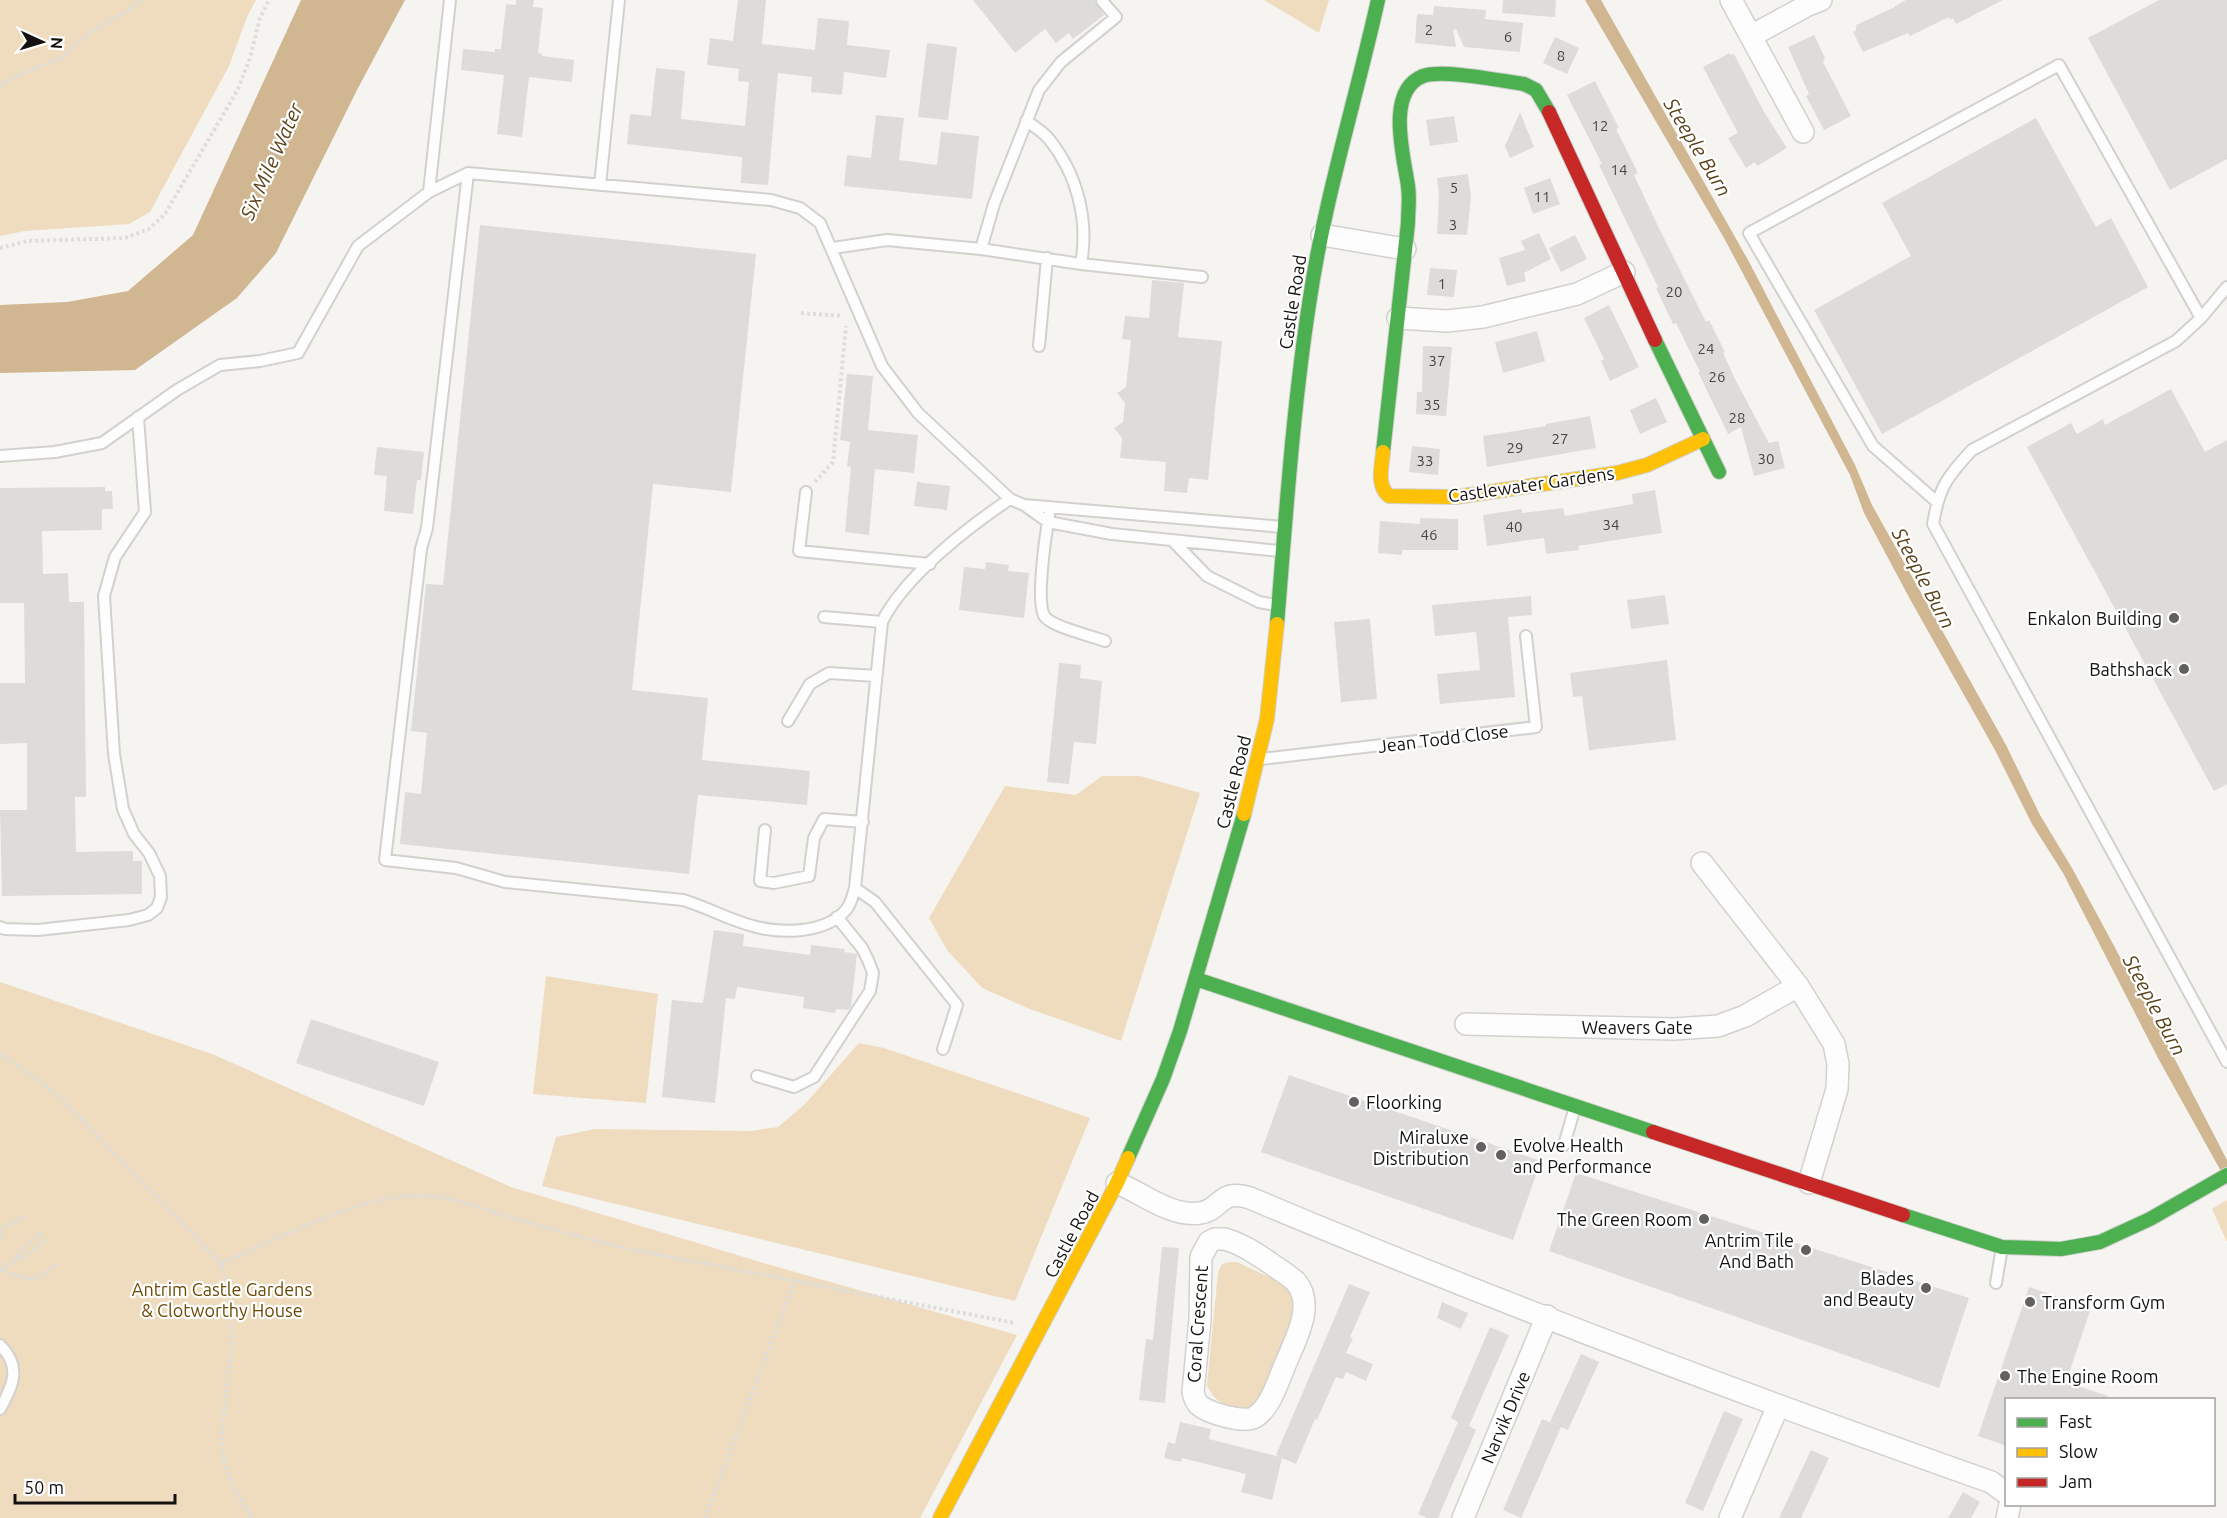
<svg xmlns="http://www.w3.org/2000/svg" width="2227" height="1518" viewBox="0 0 2227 1518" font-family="Ubuntu,sans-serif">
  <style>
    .green { fill: #efdcbe }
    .water { fill: #d0b691 }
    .building { fill: #dedcda }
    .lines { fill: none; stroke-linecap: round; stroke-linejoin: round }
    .lane-casing { stroke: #d2d1ce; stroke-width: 14 }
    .street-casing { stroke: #d2d1ce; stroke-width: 24 }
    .fast-casing { stroke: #d2d1ce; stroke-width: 16 }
    .slow-casing { stroke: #d2d1ce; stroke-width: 16 }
    .jam-casing { stroke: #d2d1ce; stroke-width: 16 }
    .path { stroke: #dddddc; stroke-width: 4; stroke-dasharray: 3 3; stroke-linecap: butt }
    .lane { stroke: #fefdfd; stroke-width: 10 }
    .street { stroke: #fefdfd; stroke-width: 21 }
    .fast { stroke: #4caf50; stroke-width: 14 }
    .slow { stroke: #ffc107; stroke-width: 14 }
    .jam { stroke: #c62828; stroke-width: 14 }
    .poi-dot { fill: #63615f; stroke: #fff; stroke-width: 2 }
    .labels { text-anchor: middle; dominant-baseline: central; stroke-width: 4.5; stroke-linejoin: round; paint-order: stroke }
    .number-label { font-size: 15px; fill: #484644 }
    .street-label { font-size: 18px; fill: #141210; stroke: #fff }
    .poi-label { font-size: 18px; fill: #141210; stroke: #fff; text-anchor: end }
    .park-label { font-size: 18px; fill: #6c4904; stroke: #fff }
    .water-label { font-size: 20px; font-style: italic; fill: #5a4118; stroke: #fff }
  </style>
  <rect width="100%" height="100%" fill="#f6f4f1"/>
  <!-- green -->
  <path class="green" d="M0 0H256L247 17 229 66 150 212 129 224 25 231 0 236Z
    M1264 0H1329L1319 33Z
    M1102 776H1140L1200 793 1121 1041 1030 1009 982 988 947 950 929 918 1005 786 1076 795Z
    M546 976 658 994 646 1103 533 1094Z
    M0 982 212 1054 511 1187 767 1264 1017 1335 920 1518H0Z
    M859 1043 884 1048 1090 1118 1015 1301 542 1186 556 1137 595 1129 750 1131 778 1127 805 1104Z
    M2227 1200V1242L2212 1209Z
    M1229 1262H1237L1286 1285 1298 1307 1263 1397 1252 1408C1230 1407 1217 1407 1207 1385L1218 1272 1222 1264Z"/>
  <!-- water -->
  <path class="water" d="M301 0H405L358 88 276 253 237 298 135 370 0 373V305L67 302 128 291 193 235Z
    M1585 0H1601L1748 260 1855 465 1872 505 2006 745 2040 815 2072 868 2167 1044 2227 1160V1182L2159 1060 2063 873 2032 824 1995 750 1911 601 1864 513 1850 475 1724 238Z"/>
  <!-- building -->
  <path class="building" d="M516 0H534L533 7 543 8 538 53 542 54V56L574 60 572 82 529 77 522 137 497 134 504 75 461 70 463 49 495 52V49H501L506 4 516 5Z
    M738 0H766L762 44 815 50 818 18 849 21 847 45 890 50 886 78 844 72 842 95 811 92 812 77 778 73 768 185 741 183 742 157 627 144 630 114 651 116 656 68 685 71 681 119 745 126 749 82 738 81 739 69 707 65 710 38 733 41Z
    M973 0H1094L1104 15 1073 39 1069 33 1056 43 1045 29 1015 53Z
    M1503 0H1556L1555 17 1502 13Z
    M1906 0H2003L1956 24 1953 18 1950 20 1949 17 1910 36 1908 33 1863 52 1853 32 1856 31V25L1895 7V6Z
    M2159 0H2227V159L2170 190 2088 38Z
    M1434 6 1486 10 1485 19 1523 23 1520 52 1464 47 1456 29 1453 30 1456 47 1415 43 1417 14 1433 15Z
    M1814 35 1825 58 1823 62 1851 116 1824 130 1806 96 1809 94 1788 47Z
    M1555 37 1579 48 1567 74 1543 63Z
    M927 43 957 47 948 120 918 117Z
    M1730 53 1731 55 1734 54 1764 112 1787 148 1757 166 1755 162 1746 168 1728 138 1738 133 1703 67Z
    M1595 81 1619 128 1616 129 1638 173 1634 175 1656 222 1706 322 1709 320 1725 352 1723 353 1736 381 1769 443 1778 441 1785 468 1754 476 1741 427 1728 434 1698 372H1700L1676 323 1673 324 1656 288 1658 287 1599 165 1602 164 1567 95Z
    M1520 112 1534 147 1510 158 1505 146Z
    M876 115 904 118 899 160 937 165 941 132 979 136 972 199 844 186 847 155 871 158Z
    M1454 116 1458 142 1430 146 1426 120Z
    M2036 118 2096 227 2111 218 2148 287 1882 434 1814 310 1911 256 1882 203Z
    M1468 174 1471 197 1467 235 1437 234 1439 195 1437 178Z
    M1550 178 1560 204 1533 214 1524 188Z
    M480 225 756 254 731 492 653 484 632 690 708 698 702 760 810 771 807 805 698 795 689 874 400 844 405 792 421 794 427 733 411 731 426 584 443 585Z
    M1539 233 1551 259 1524 273 1526 281 1507 286 1499 258 1525 250 1521 241Z
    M1575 235 1587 259 1561 272 1549 248Z
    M1430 268 1457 270 1454 297 1427 295Z
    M1152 280 1184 283 1178 337 1222 341 1208 480 1189 478 1187 493 1164 491 1166 462 1120 458 1122 438 1114 428 1123 422 1125 403 1117 393 1126 387 1131 340 1122 339 1125 316 1149 318Z
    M1609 305 1639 367 1610 381 1601 361 1604 359 1584 318Z
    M1537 331 1545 361 1503 373 1495 342Z
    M1423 346 1452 347 1446 416 1416 414 1417 392H1422Z
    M847 374 873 376 868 430 918 435 914 473 875 469 869 535 845 532 851 467 847 466 850 442 840 440Z
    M2171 389 2205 452 2227 440V784L2214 791 2027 447 2071 423 2077 434 2103 419 2105 425Z
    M1656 398 1667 422 1640 434 1630 410Z
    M1590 416 1596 448 1487 467 1483 436 1546 426V424Z
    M1412 446 1440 449 1438 475 1409 472Z
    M377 447 424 452 421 480H417L413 514 384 511 387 476 374 475Z
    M917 482 950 486 947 510 914 506Z
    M105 487V491H112L113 509H102V530L42 531 43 574 68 573 69 602H84L86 797H75L76 852 133 851V861H142V894L2 896 0 810H27V743L0 744V683H25L24 603H0V488Z
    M1655 490 1662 533 1578 546 1579 550 1546 554 1544 538 1487 546 1483 515 1522 509V513L1563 508 1565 516 1633 504 1632 494Z
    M1420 518 1458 519V550H1402V555L1378 553 1380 521 1420 524Z
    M986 562 1009 565 1008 571 1029 573 1024 618 959 610 964 567 985 569Z
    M1665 595 1669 624 1631 629 1627 600Z
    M1531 596 1532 615 1508 617 1515 697 1440 704 1437 674 1480 670 1476 632 1435 636 1432 605Z
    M1370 619 1377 699 1341 702 1334 622Z
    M1667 660 1676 740 1589 750 1582 696 1573 697 1570 673Z
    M1059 663 1081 665 1080 678 1102 681 1096 744 1074 742 1069 784 1047 782Z
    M714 930 744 934 743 946 810 955 811 945 845 949 844 952 857 954 851 1007 848 1010 836 1009 835 1013 803 1008 804 997 737 987 735 999 726 998 715 1103 662 1097 672 1000 703 1003Z
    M311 1019 439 1062 424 1106 296 1063Z
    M1289 1075 1541 1161 1513 1240 1261 1152Z
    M1576 1173 1969 1298 1939 1388 1549 1251Z
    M1162 1247 1179 1248 1165 1403 1139 1400 1146 1339 1153 1340Z
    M1349 1284 1370 1292 1350 1337 1353 1338 1346 1353 1373 1364 1366 1381 1346 1372 1343 1379 1336 1377 1317 1420 1315 1419 1296 1464 1282 1458 1272 1500 1241 1492 1246 1474 1182 1458 1181 1462 1164 1458 1168 1442 1175 1444 1180 1422 1211 1429 1209 1439 1280 1457 1276 1455Z
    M2029 1287 2091 1308 2066 1382 2108 1396V1400H2007V1446L1978 1436Z
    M1442 1302 1468 1313 1461 1329 1437 1318Z
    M1490 1327 1509 1335 1469 1426 1476 1430 1446 1499 1438 1518H1427L1418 1514 1458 1422 1451 1418Z
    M1581 1354 1599 1362 1568 1430 1561 1427 1521 1518 1503 1510 1542 1419 1559 1426 1550 1422Z
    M1724 1411 1743 1419 1703 1511 1685 1503Z
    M1811 1450 1829 1458 1801 1518H1779Z
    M1963 1492 1980 1502 1971 1518H1948Z"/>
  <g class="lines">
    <!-- lane casing -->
    <g class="lane-casing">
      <path id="lane" d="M1026 121C1034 126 1043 132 1049 139 1077 174 1089 219 1081 264
        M468 173 427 528 421 549 385 860 456 868 505 882 683 900C707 907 729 920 753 926 780 934 825 934 846 910 851 904 853 895 855 888L882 622C904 577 968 527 1010 499
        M600 185 619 0
        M429 192 450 0
        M833 248 887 240 981 249 1081 264 1202 277
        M981 249 994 204 1039 90 1061 62 1116 17 1102 1
        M2227 287 2201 318 2176 341 1972 450C1947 477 1939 487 1933 524L2227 1062
        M1039 346 1047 258
        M0 456 55 452 102 443 177 390 220 365 260 361 298 353 358 246 429 192 468 173 771 200 800 208 820 223 882 366 918 413 1010 499 1024 505 1048 522 1112 534 1279 551
        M806 492 799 551 930 564
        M1937 502 1873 446 1749 233 2059 65 2201 318
        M1024 505 1283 527
        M1049 515C1046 533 1035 604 1045 617 1053 627 1092 636 1105 641
        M1172 540 1207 576 1259 602 1275 605
        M824 617 882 622
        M788 721 810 684 829 673 876 676
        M1261 759 1536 727 1526 636
        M765 830 760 881 774 883 809 876 814 838 824 819 863 822
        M855 888 875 902 957 1005 943 1049
        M0 927 5 929 38 930 129 920 148 915 157 908 161 897 160 876 149 853 134 834 123 809 114 754 104 596 115 557 145 512 138 417
        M757 1076 794 1087 814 1077 870 991 873 973 868 960 862 948 837 917
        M1564 1145 1575 1107
        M1996 1283 2002 1247
        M0 1345C22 1367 13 1385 0 1409"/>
    </g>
    <!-- street casing -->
    <g class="street-casing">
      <path id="street" d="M1731 0 1803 132
        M1751 36 1808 5 1821 0
        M1322 235 1405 249
        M1398 318 1447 321 1483 317 1577 294 1624 272
        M1702 863 1798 986 1834 1044 1838 1064 1837 1089 1809 1183
        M1466 1024 1674 1029 1718 1026 1745 1016 1798 986
        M1117 1183C1143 1193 1170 1217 1200 1213 1222 1210 1219 1188 1250 1198 1494 1301 1742 1394 1991 1482L2006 1493
        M1225 1239C1242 1244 1255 1253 1270 1263 1278 1269 1289 1275 1296 1282 1316 1306 1294 1342 1285 1365 1278 1381 1271 1407 1255 1417 1245 1424 1208 1413 1199 1405 1195 1401 1194 1397 1193 1392L1200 1320 1201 1257 1209 1242 1215 1239Z
        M1463 1518 1547 1316
        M1730 1518 1778 1406
        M2007 1518 2010 1504"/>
    </g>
    <!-- fast casing -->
    <g class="fast-casing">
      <path id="fast" d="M1655 340 1719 472
        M1383 452 1408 223C1408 211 1410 198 1408 186 1404 157 1385 91 1423 76 1444 69 1501 81 1524 84L1536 90 1549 112
        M1277 624C1286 515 1293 406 1310 298 1325 197 1356 99 1378 0
        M1196 979 1653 1132
        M1128 1158 1163 1079 1180 1031 1244 814
        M1903 1215 2002 1247 2061 1249 2100 1242 2150 1219 2227 1175"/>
    </g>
    <!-- slow casing -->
    <g class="slow-casing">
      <path id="slow" d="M1383 452C1382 467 1376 485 1389 496L1456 497 1617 473 1647 465 1703 439
        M1244 814 1267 719 1277 624
        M940 1518 1117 1183 1128 1158"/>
    </g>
    <!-- jam casing -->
    <g class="jam-casing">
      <path id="jam" d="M1549 112 1655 340
        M1653 1132 1903 1215"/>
    </g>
    <!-- path -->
    <path class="path" d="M0 86 14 77 61 58 94 30 144 0
      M0 248 28 241 125 238 149 229 165 214 238 89 250 58 260 18 269 0
      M801 313 843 316
      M815 482 833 462 846 326
      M0 1055 15 1063 58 1095 221 1264C236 1309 232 1349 226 1396 224 1416 220 1439 224 1460 228 1480 241 1501 252 1518
      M0 1239 5 1227 26 1216
      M18 1257 23 1258 47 1238
      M0 1262 2 1270C31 1282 35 1283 59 1262
      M221 1264C279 1238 363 1192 427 1196 458 1198 486 1210 516 1219 555 1230 594 1241 634 1250L1015 1323
      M1 1271 18 1257 19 1251 43 1232
      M705 1518 794 1282"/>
    <!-- lane -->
    <use href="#lane" class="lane"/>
    <!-- street -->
    <use href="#street" class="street"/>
    <!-- fast -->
    <use href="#fast" class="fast"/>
    <!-- slow -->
    <use href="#slow" class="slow"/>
    <!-- jam -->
    <use href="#jam" class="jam"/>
  </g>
  <!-- markers -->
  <g class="poi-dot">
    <circle cx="2174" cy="618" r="6"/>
    <circle cx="2184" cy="669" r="6"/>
    <circle cx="1354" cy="1102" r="6"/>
    <circle cx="1481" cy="1147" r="6"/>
    <circle cx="1501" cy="1155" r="6"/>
    <circle cx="1704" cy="1219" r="6"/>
    <circle cx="1806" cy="1250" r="6"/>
    <circle cx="1926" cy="1288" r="6"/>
    <circle cx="2030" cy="1302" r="6"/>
    <circle cx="2005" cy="1376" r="6"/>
  </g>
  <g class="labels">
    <!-- number labels -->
    <g class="number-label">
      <text x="1429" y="29">2</text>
      <text x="1508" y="36">6</text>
      <text x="1561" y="55">8</text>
      <text x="1600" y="125">12</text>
      <text x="1619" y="169">14</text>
      <text x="1454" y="187">5</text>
      <text x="1542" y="196">11</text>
      <text x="1453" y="224">3</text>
      <text x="1442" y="283">1</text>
      <text x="1674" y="291">20</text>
      <text x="1706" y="348">24</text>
      <text x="1437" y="360">37</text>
      <text x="1717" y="376">26</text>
      <text x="1432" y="404">35</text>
      <text x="1737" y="417">28</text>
      <text x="1560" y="438">27</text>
      <text x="1515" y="447">29</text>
      <text x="1766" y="458">30</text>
      <text x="1425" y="460">33</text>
      <text x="1611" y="524">34</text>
      <text x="1514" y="526">40</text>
      <text x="1429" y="534">46</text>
    </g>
    <!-- street labels -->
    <g class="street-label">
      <text transform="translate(1292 302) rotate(-81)">Castle Road</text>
      <text transform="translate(1531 484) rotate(-8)">Castlewater Gardens</text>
      <text transform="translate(1443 738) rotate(-7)">Jean Todd Close</text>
      <text transform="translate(1233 782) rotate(-76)">Castle Road</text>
      <text x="1637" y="1027">Weavers Gate</text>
      <text transform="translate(1071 1234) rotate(-62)">Castle Road</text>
      <text transform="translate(1197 1324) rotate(-86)">Coral Crescent</text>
      <text transform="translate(1505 1417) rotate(-67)">Narvik Drive</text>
    </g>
    <!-- poi labels -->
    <g class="poi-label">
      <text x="2162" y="618">Enkalon Building</text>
      <text x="2172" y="669">Bathshack</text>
      <text x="1366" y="1102" text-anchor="start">Floorking</text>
      <text x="1469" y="1137">Miraluxe<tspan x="1469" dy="21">Distribution</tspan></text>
      <text x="1513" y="1145" text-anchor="start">Evolve Health<tspan x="1513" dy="21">and Performance</tspan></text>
      <text x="1692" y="1219">The Green Room</text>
      <text x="1794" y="1240">Antrim Tile<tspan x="1794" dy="21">And Bath</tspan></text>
      <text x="1914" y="1278">Blades<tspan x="1914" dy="21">and Beauty</tspan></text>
      <text x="2042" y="1302" text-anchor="start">Transform Gym</text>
      <text x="2017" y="1376" text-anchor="start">The Engine Room</text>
    </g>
    <!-- park labels -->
    <g class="park-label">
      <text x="222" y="1289">Antrim Castle Gardens<tspan x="222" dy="21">&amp; Clotworthy House</tspan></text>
    </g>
    <!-- water labels -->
    <g class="water-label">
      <text transform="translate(1698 147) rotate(59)">Steeple Burn</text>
      <text transform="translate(271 161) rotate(-66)">Six Mile Water</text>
      <text transform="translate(1924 578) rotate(62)">Steeple Burn</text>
      <text transform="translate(2155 1005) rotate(62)">Steeple Burn</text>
    </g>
  </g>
  <!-- legend -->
  <rect x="2005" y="1398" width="210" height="108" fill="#ffffff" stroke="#a1a09f" stroke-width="1.5"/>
  <rect x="2017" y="1418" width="30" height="9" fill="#4caf50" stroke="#a1a09f" stroke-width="1.5"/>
  <text x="2059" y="1428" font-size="18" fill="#141210">Fast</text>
  <rect x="2017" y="1448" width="30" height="9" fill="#ffc107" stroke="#a1a09f" stroke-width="1.5"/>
  <text x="2059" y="1458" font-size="18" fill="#141210">Slow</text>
  <rect x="2017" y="1478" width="30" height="9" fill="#c62828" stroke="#a1a09f" stroke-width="1.5"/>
  <text x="2059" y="1488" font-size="18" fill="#141210">Jam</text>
  <!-- north arrow -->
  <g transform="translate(42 42) rotate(94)" stroke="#ffffff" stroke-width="4.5" paint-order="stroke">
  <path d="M0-4.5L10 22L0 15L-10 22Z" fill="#141210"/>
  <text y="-9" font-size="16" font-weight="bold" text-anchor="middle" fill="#141210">N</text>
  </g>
  <!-- scale -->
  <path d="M15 1494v9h160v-9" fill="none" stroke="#141210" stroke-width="3"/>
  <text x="24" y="1494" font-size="18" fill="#141210" stroke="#ffffff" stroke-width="4.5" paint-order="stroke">50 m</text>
</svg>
